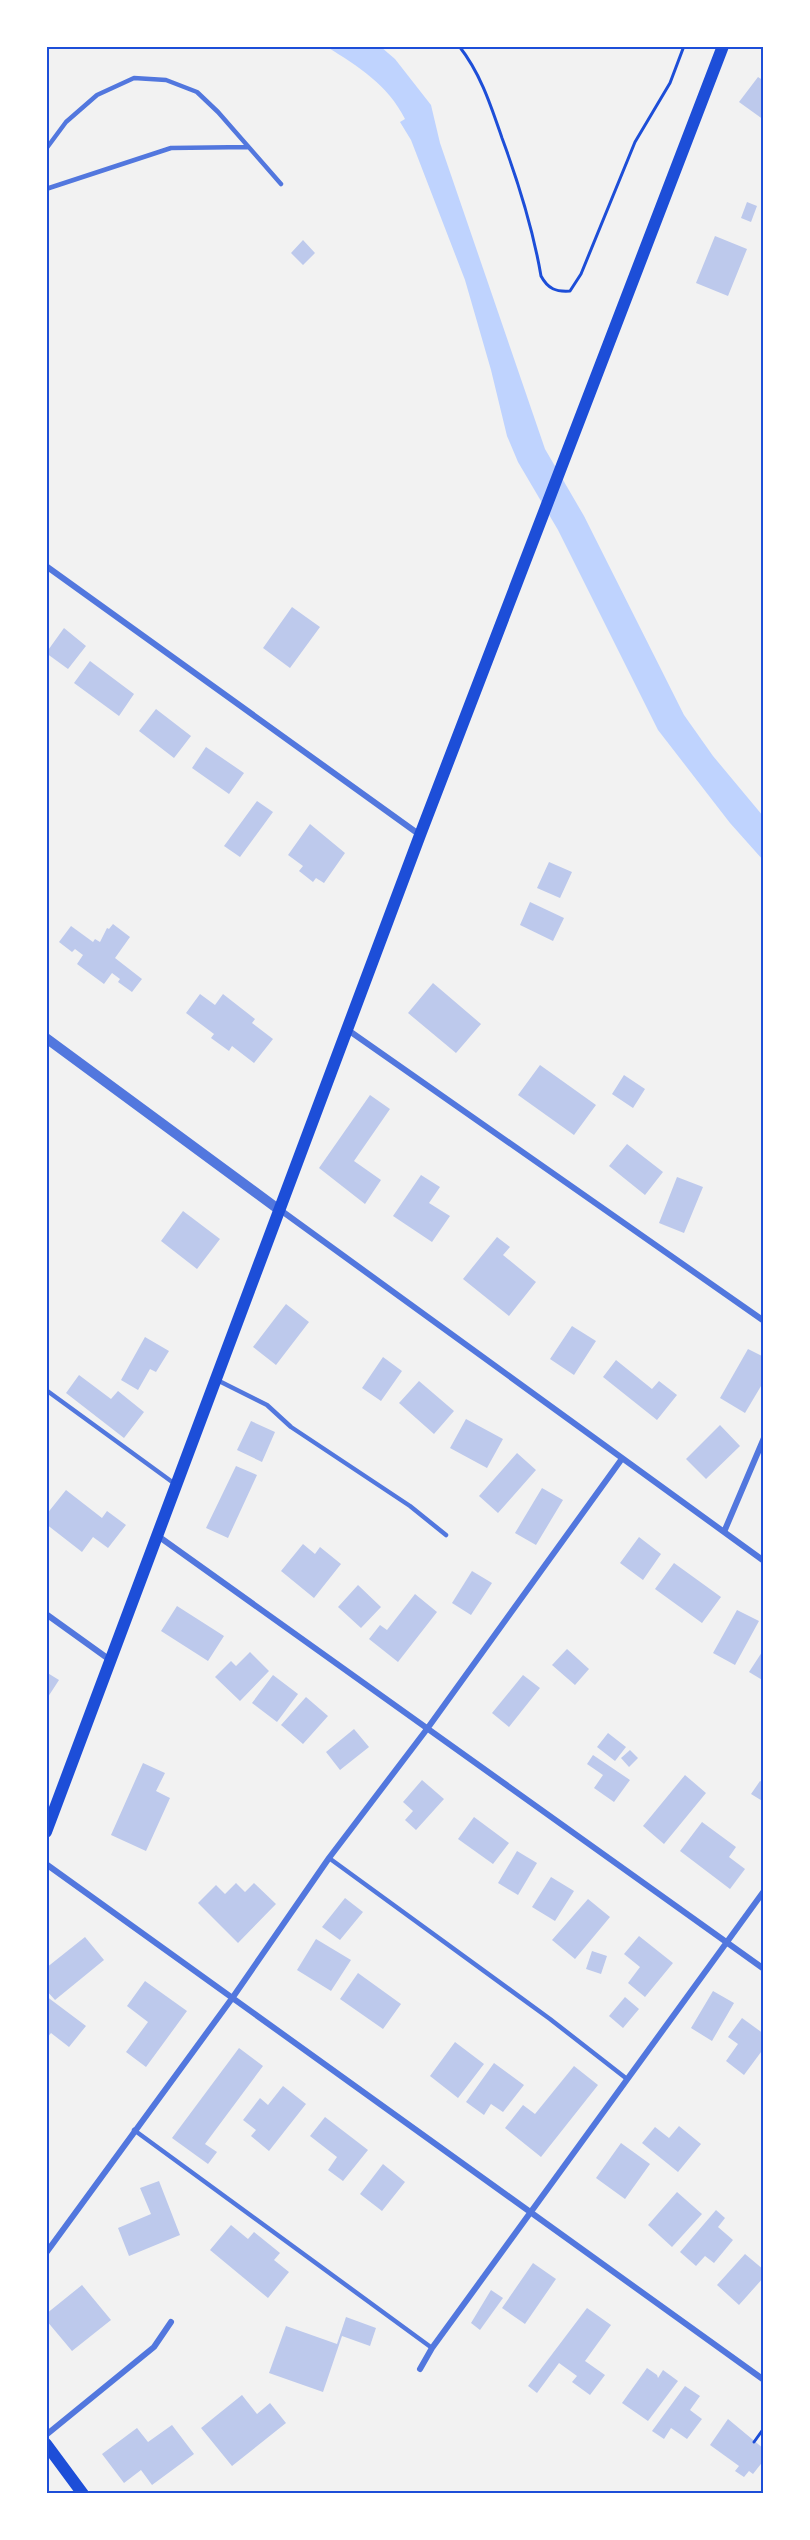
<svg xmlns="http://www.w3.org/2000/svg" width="810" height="2540" viewBox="0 0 810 2540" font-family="'Alegreya Sans',sans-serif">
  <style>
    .water { fill: #bfd3fe }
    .building { fill: #bdc9ec }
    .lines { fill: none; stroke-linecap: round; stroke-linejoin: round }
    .path { stroke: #1d4ed8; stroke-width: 3 }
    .service { stroke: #5277de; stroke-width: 4.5 }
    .minor { stroke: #5277de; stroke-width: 6 }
    .tertiary { stroke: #5277de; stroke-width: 10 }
    .secondary { stroke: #1d4ed8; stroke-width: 12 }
    .neatline { fill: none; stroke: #1d4ed8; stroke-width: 2 }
  </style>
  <rect width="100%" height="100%" fill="#f2f2f2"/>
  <!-- water -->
  <path class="water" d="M327 47H381L395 59 431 105 440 143 545 449 584 516 684 715 713 756 763 816V860L730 823 658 730 558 530 518 462 507 436 491 370 465 280 411 140 400 122 405 119C388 85 358 66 327 47Z"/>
  <!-- building -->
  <path class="building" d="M758 77 764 81V120L739 102Z
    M747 202 757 206 751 222 741 218Z
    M715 236 747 249 728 296 696 283Z
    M303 240 315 253 303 265 291 253Z
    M292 607 320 627 290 668 263 648Z
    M64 628 86 646 68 669 46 653Z
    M90 661 134 694 119 716 74 683Z
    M156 709 191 736 174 758 139 731Z
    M206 747 244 773 229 794 192 768Z
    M257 801 273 812 240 857 224 846Z
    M310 824 345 853 324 883 316 878 313 882 299 871 303 866 288 855Z
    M549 862 572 872 560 898 537 888Z
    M530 902 564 918 553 941 520 925Z
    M113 924 130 937 115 958 142 979 132 992 118 982 120 979 112 973 104 984 77 964 83 955 75 949 72 952 59 942 71 926 93 942 95 939 100 942 107 928 109 929Z
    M433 983 481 1024 456 1053 408 1013Z
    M200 994 215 1005 223 994 255 1019 252 1023 273 1039 254 1063 232 1046 229 1051 211 1038 214 1034 186 1013Z
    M540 1065 596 1105 574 1135 518 1095Z
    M624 1075 645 1089 633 1108 612 1094Z
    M370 1095 390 1109 354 1161 381 1180 365 1204 319 1168Z
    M627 1144 663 1172 645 1195 609 1166Z
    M421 1175 440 1187 429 1203 450 1216 432 1242 393 1216Z
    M677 1177 703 1187 684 1233 659 1223Z
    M183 1211 220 1239 197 1269 161 1241Z
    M497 1237 510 1247 503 1255 536 1282 509 1316 463 1279Z
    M286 1304 309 1322 276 1365 253 1347Z
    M572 1326 596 1341 574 1375 550 1359Z
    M145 1337 169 1351 156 1372 150 1369 138 1390 121 1380Z
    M748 1349 764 1357V1381L745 1413 720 1398Z
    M383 1357 402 1371 381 1401 362 1388Z
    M616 1360 652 1389 659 1381 677 1395 657 1420 603 1377Z
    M79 1375 111 1399 118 1391 144 1412 124 1438 66 1393Z
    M419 1381 454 1411 434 1434 399 1403Z
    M466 1419 503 1439 487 1468 450 1448Z
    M251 1421 275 1432 262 1462 237 1450Z
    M720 1425 740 1446 706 1479 686 1459Z
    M517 1453 536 1470 498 1513 479 1496Z
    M236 1466 257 1475 228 1538 206 1528Z
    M542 1488 563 1500 536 1545 515 1533Z
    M66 1490 102 1518 107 1511 126 1525 108 1548 93 1537 82 1552 46 1524V1515Z
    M639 1537 661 1554 643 1580 620 1563Z
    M303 1544 315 1554 320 1547 341 1564 314 1598 281 1571Z
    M674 1563 721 1597 702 1623 655 1589Z
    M472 1571 492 1583 471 1615 452 1603Z
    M358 1585 381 1607 361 1628 338 1607Z
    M415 1594 437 1612 398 1662 369 1639 380 1625 387 1630Z
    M177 1606 224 1636 208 1661 161 1631Z
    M737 1610 759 1621 735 1665 713 1653Z
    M567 1649 589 1669 575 1685 552 1665Z
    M764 1649V1681L749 1672Z
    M250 1652 269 1671 240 1701 215 1677 231 1661 236 1666Z
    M46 1672 59 1680 46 1700Z
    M273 1675 298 1694 277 1722 252 1703Z
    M523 1675 540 1688 509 1727 492 1713Z
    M306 1697 328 1716 303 1744 281 1725Z
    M354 1729 369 1747 340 1770 326 1752Z
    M608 1733 626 1747 615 1761 597 1747Z
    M630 1750 638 1758 629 1767 621 1758Z
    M593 1755 630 1780 614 1802 594 1788 603 1775 587 1764Z
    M143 1763 165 1773 156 1791 170 1798 146 1851 111 1835Z
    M685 1775 706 1793 664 1844 643 1826Z
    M422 1780 444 1799 416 1830 405 1820 413 1811 403 1802Z
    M760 1781 764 1783V1802L751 1794Z
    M474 1817 509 1843 493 1864 458 1839Z
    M702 1822 736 1847 729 1857 745 1869 730 1889 680 1851Z
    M517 1851 537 1863 518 1895 498 1883Z
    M551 1877 574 1891 555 1921 532 1907Z
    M236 1883 245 1892 254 1883 276 1904 238 1943 198 1903 216 1885 225 1894Z
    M345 1898 363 1912 340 1940 322 1927Z
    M588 1899 610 1917 575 1959 552 1940Z
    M639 1936 673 1963 645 1997 628 1983 640 1967 624 1954Z
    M85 1937 104 1960 55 2000 46 1990V1968Z
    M316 1939 351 1960 331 1991 297 1970Z
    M592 1951 607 1956 601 1974 586 1969Z
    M358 1973 401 2004 383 2029 340 1999Z
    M145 1981 187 2011 146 2067 126 2052 148 2022 127 2006Z
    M713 1991 734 2003 712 2041 691 2028Z
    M46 1996 86 2026 69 2047 51 2033 46 2039Z
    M625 1997 639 2009 623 2028 609 2016Z
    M742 2018 764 2034V2048L744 2075 726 2061 738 2044 728 2037Z
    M455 2042 484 2064 458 2098 430 2076Z
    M239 2048 263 2066 205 2144 217 2152 208 2164 172 2138Z
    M494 2063 524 2085 503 2112 491 2104 484 2115 466 2102Z
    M574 2066 598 2085 541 2157 505 2128 523 2105 535 2114Z
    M283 2086 306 2104 269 2151 251 2136 256 2130 243 2120 260 2098 268 2105Z
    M325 2117 368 2150 343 2181 328 2170 337 2157 310 2136Z
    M679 2126 701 2144 678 2172 642 2143 655 2127 669 2138Z
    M621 2143 650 2164 625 2199 596 2178Z
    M383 2164 405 2182 382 2211 360 2194Z
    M159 2181 180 2235 129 2256 118 2228 151 2214 140 2188Z
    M677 2192 702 2214 672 2247 648 2225Z
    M716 2210 725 2218 718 2227 733 2240 714 2263 705 2256 696 2266 680 2252Z
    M231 2225 248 2239 254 2232 280 2253 274 2260 289 2272 268 2298 210 2250Z
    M745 2254 764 2270V2277L739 2305 717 2285Z
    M533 2263 556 2279 525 2324 502 2308Z
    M82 2285 111 2320 72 2351 46 2320V2314Z
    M491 2290 503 2298 480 2330 471 2323Z
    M587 2308 611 2325 585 2361 605 2375 590 2395 572 2382 577 2376 559 2363 537 2393 528 2386Z
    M346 2317 376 2328 370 2346 342 2336 323 2392 269 2373 286 2326 337 2344Z
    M647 2368 657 2375 658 2378 663 2370 678 2381 648 2421 622 2403Z
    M685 2386 700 2396 690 2410 702 2419 687 2439 671 2428 664 2439 652 2431Z
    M242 2395 257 2414 270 2403 286 2423 232 2466 201 2428Z
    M728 2419 764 2449V2460L753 2474 749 2471 744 2477 735 2471 739 2466 710 2445Z
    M172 2425 194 2454 152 2485 141 2470 124 2483 102 2454 137 2428 148 2442Z"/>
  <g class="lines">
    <!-- path -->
    <path class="path" d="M459 46C481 74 491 106 502 138 519 184 533 229 541 276 548 289 556 292 570 291L581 274 635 142 670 83 684 46
      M754 2442 764 2428"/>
    <!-- service -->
    <path class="service" d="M46 149 66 122 97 95 134 78 166 80 197 92 218 112 281 184
      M46 189 171 148 248 147
      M217 1380 267 1405 291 1427 410 1506 446 1535
      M46 1390 175 1484
      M329 1858 550 2019 627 2079
      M134 2130 432 2348"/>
    <!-- minor -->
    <path class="minor" d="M46 566 420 835
      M348 1030 764 1321
      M279 1209 764 1561
      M724 1532 764 1438
      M158 1536 764 1969
      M46 1614 110 1660
      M46 1864 764 2380
      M46 2253 233 1997 329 1858 427 1729 621 1460
      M420 2369 432 2348 764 1891
      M46 2435 154 2347 171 2322"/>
    <!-- tertiary -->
    <path class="tertiary" d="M46 1038 278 1209"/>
    <!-- secondary -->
    <path class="secondary" d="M46 1832 420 835 723 46
      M46 2444 83 2494"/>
  </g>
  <!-- border -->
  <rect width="810" height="2540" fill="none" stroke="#ffffff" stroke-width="96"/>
  <rect x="48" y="48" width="714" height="2444" class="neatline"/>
</svg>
